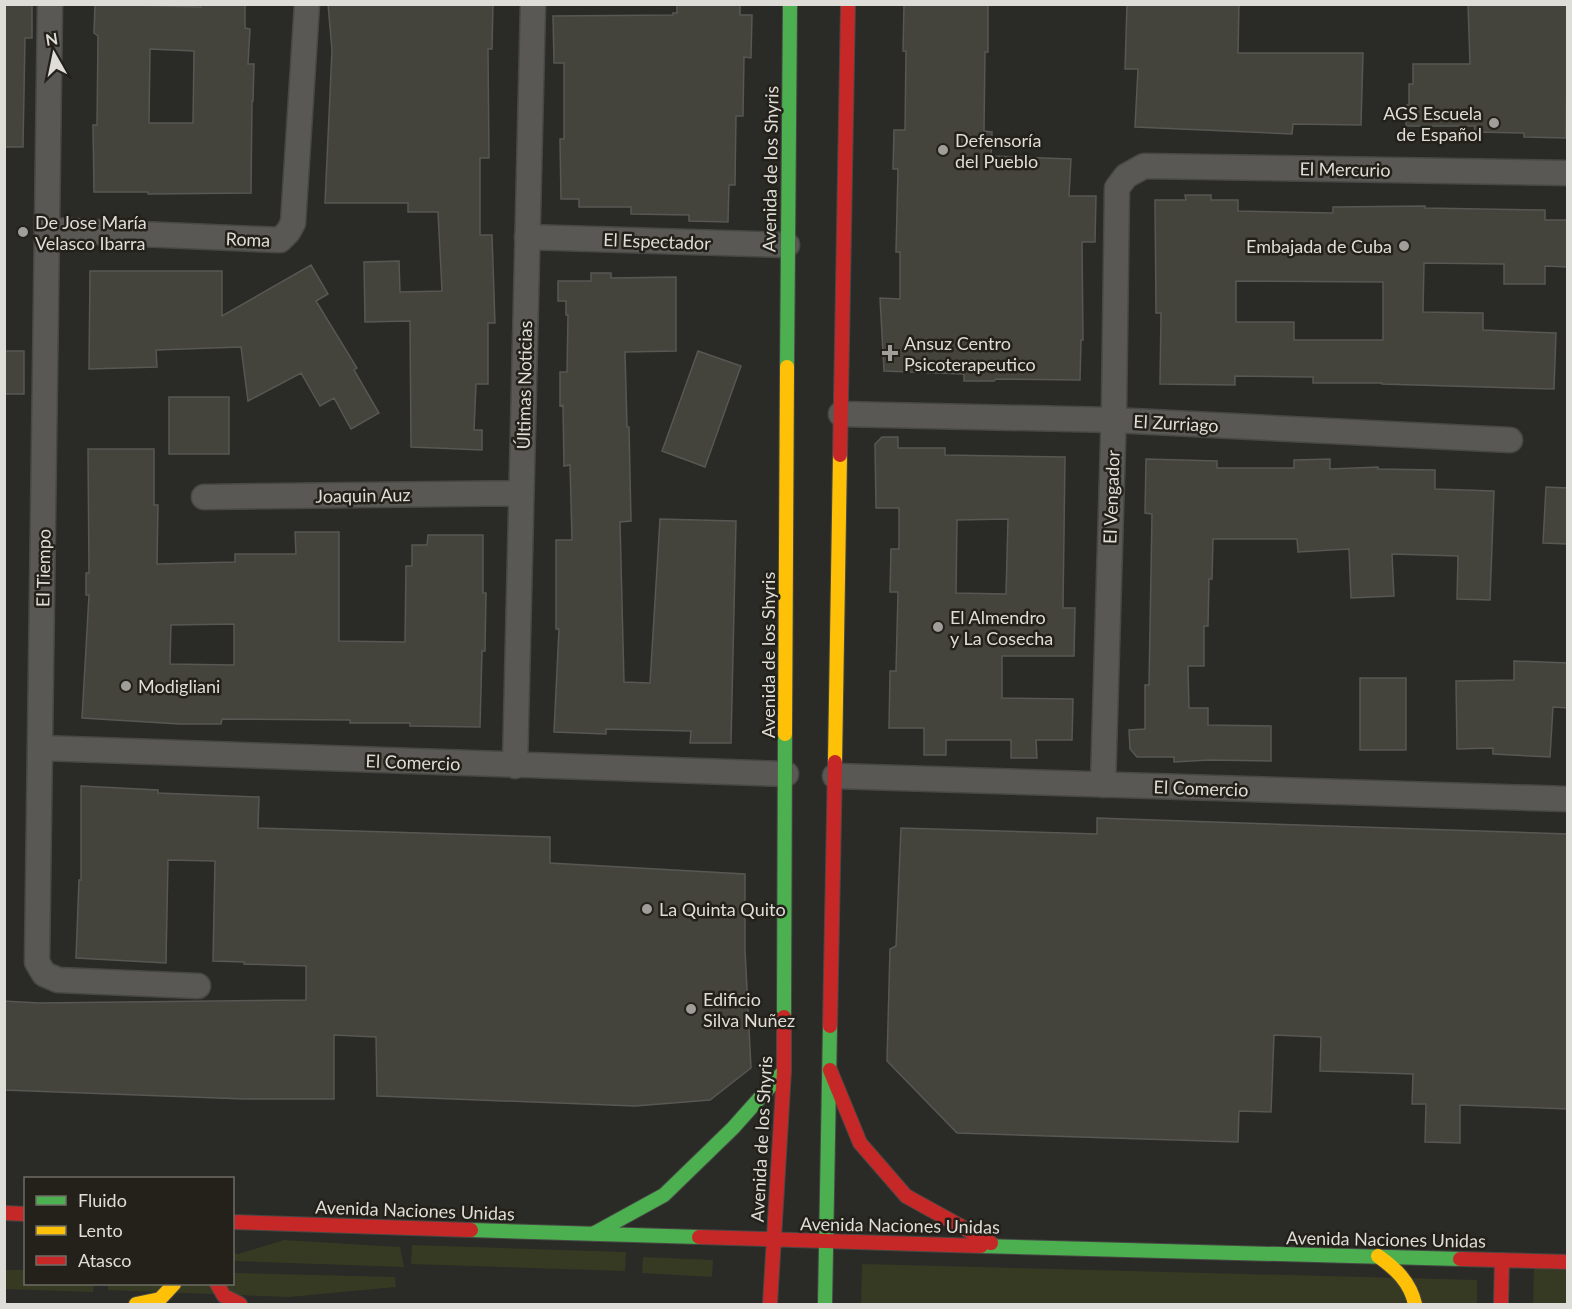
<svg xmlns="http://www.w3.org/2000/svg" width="1572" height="1309" viewBox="0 0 1572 1309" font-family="Lato,sans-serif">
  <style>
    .green { fill: #363a23 }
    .building { fill: #45443c; stroke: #575753; stroke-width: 1.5; fill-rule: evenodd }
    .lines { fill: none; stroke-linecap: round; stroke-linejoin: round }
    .street-casing { stroke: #474744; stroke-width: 27 }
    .fast-casing { stroke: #474744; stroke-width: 16 }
    .slow-casing { stroke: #474744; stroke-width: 16 }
    .jam-casing { stroke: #474744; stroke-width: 16 }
    .street { stroke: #595855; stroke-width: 24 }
    .fast { stroke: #4caf50; stroke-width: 14 }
    .slow { stroke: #ffc107; stroke-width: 14 }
    .jam { stroke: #c62828; stroke-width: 14 }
    .poi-dot { fill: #9f9e9a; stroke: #23211a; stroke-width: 2 }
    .labels { text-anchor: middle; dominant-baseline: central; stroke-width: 5; stroke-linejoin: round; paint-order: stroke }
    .poi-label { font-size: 18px; fill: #deddd8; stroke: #23211a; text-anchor: start }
    .street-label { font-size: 18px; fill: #deddd8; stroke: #23211a }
  </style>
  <rect width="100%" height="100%" fill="#2a2a26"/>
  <!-- green -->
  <path class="green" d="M284 1240 400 1247 404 1267 233 1261V1253L238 1254Z
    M412 1245 626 1252 625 1271 411 1264Z
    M643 1257 713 1260 712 1277 642 1273Z
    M862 1264 1477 1280V1304H861Z
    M1534 1268 1567 1270V1304H1533Z
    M5 1270H25L26 1284H94L93 1292 5 1289Z
    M233 1273 395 1277 396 1287 289 1297 108 1290V1284H232Z"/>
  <!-- building -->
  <path class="building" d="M4 4H32V38H25L23 147H4Z
    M95 4 201 7V4H245V28L250 29 248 64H254L253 101H252L251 193 148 194V192H94L93 125H97L98 36 94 33ZM150 49 194 51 193 123H149Z
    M328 4H493L492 49H488L489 158H480V235H492L495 323H488V384H476L474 430H482V450L411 447 410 321 365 322 364 262 399 261 400 292 442 291 438 212H408V203H325L332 50Z
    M677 4H740V15H752L751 58 744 57 743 116H736L735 185H729L728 222 689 221V215L631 214V207H579V199H561L560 139H564V63H554L553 16 673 15V13H677Z
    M904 4H988V52H985L984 131 992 132 991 156 1071 159 1069 196H1096L1095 242H1082L1083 340H1081L1080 380 996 379 994 381H964V374L884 371 880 298 900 299V252H896L898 169H893L894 130H905L906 51H903Z
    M1127 4H1239L1238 53H1363L1361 125 1293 124 1292 134 1135 127 1138 69H1125Z
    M1468 4H1568L1566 138 1524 137V133L1474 132 1475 126H1406L1407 105H1409V84H1413V64H1470Z
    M1185 195H1211V200H1238V211L1333 213V207L1425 206V208L1545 210V220H1568V267L1545 266V284H1504V264L1424 263 1423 312 1483 313V330L1556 333 1554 389 1382 384V383H1313V377L1235 376V385L1160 384 1161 313H1156L1155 200H1186ZM1236 281 1383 282V340H1294V322H1236Z
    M311 265 328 294 316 301 357 368 354 370 379 413 351 429 334 398 320 406 301 373 248 401 241 347 156 350 157 367 89 369 90 271H222V316Z
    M591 273H611V278L676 277V351L625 352 627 427H629L631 521 620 522 624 682 650 683 660 519 736 521 731 743H690L691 731 606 729V734L554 732 559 629H556V540H572L570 465 564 466 563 405 560 406V372H567L568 315H566V301H558V281H591Z
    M4 351H24V394H4Z
    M698 351 741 366 705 467 662 451Z
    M169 397H229V454H169Z
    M882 437H898V448H945V455L1065 457 1063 608H1075L1074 656H1002V698L1073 699 1072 740H1036L1037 758H1011V740H946V755H924V728H889L890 671H896L898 592H890L891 549H899V508H876L875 444ZM1008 519 1006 594 956 593 957 520Z
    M88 449H154V505H158L157 564 235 562V554H296L295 532H339V641L405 642 406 566H412V545H427L428 535H483V593H486L485 651H482L480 727 410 726V723H350V720L222 719 221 724H180L82 718 89 595H86V573H89ZM234 624V665L170 664 171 625Z
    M1146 459 1217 461V468H1294V460L1330 459V469L1378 467V469L1435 470V489L1494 491 1490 600 1457 599 1458 556 1392 554 1394 596 1351 598 1349 549 1298 552 1297 539H1213L1212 579H1209L1208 626H1204V666H1188L1189 708H1208V725L1271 726V761L1209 760 1174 762V757H1137L1130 749 1129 730 1145 729V685H1149L1152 514 1145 513Z
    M1546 487 1568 488V544L1543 543Z
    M1514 661 1568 663V708L1553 707 1550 757 1493 754V748L1457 749 1456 681 1514 680Z
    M1360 678H1406V750H1360Z
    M81 786 158 790V793L259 797 258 828 550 837V863L745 874V950L751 1068 710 1100 635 1106 377 1096 376 1037 334 1035V1099H244L4 1090V1001L39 1003 306 1000V966L244 964V962L213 961 215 861 168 860 166 963 76 958 79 880H81Z
    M1097 818 1568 834V1109L1460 1105V1143L1425 1142 1426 1104H1412L1413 1074 1320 1071 1321 1037 1274 1035 1271 1112 1239 1111 1238 1142 957 1133 887 1061 890 949 896 946 901 828 1097 834Z"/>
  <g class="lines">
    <!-- street casing -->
    <g class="street-casing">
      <path id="street" d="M50 4 37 962 44 974 58 980 198 986
        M48 230 280 240 288 232 293 223 307 4
        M527 237 787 245
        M841 414 1113 420 1510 440
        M204 497 521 493
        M41 748 786 774
        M515 766 533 4
        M835 776 1568 799
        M1103 785 1114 408 1117 188 1126 176 1144 166 1568 173"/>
    </g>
    <!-- fast casing -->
    <g class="fast-casing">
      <path id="fast" d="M787 367 790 4
        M784 1017 785 734
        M471 1230 699 1237
        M593 1234 664 1195 733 1128 784 1071
        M981 1246 1460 1259
        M825 1304 830 1026"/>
    </g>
    <!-- slow casing -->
    <g class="slow-casing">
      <path id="slow" d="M785 734 787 367
        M835 762 840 455
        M1378 1256C1396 1269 1410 1282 1415 1304
        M136 1304 160 1299 174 1284"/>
    </g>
    <!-- jam casing -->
    <g class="jam-casing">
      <path id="jam" d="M840 455 848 4
        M830 1026 835 762
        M830 1070 860 1143 906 1196 991 1243
        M4 1213 26 1214
        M232 1222 471 1230
        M699 1237 981 1246
        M1460 1259 1568 1262
        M217 1284 224 1296 240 1304
        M770 1304 784 1071V1017
        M1501 1304 1502 1260"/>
    </g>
    <!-- street -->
    <use href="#street" class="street"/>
    <!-- fast -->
    <use href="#fast" class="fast"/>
    <!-- slow -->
    <use href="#slow" class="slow"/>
    <!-- jam -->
    <use href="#jam" class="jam"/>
  </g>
  <!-- markers -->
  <g class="poi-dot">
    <circle cx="1494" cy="123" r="6"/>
    <circle cx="943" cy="150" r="6"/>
    <circle cx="23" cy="232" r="6"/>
    <circle cx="1404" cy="246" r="6"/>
    <path d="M887 344h6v6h6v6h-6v6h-6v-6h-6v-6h6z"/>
    <circle cx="938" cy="627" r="6"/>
    <circle cx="126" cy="686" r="6"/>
    <circle cx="647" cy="909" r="6"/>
    <circle cx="691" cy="1009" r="6"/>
  </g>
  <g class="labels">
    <!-- poi labels -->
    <g class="poi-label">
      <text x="1482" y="113" text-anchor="end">AGS Escuela<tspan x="1482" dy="21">de Español</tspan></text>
      <text x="955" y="140">Defensoría<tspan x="955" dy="21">del Pueblo</tspan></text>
      <text x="35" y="222">De Jose María<tspan x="35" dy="21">Velasco Ibarra</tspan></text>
      <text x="1392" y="246" text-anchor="end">Embajada de Cuba</text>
      <text x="904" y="343">Ansuz Centro<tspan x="904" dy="21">Psicoterapeutico</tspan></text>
      <text x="950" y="617">El Almendro<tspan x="950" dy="21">y La Cosecha</tspan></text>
      <text x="138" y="686">Modigliani</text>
      <text x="659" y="909">La Quinta Quito</text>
      <text x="703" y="999">Edificio<tspan x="703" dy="21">Silva Nuñez</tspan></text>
    </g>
    <!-- street labels -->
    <g class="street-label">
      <text transform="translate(770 169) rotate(-89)">Avenida de los Shyris</text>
      <text transform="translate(1345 169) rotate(1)">El Mercurio</text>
      <text transform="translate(248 239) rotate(2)">Roma</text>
      <text transform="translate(657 241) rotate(2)">El Espectador</text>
      <text transform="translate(524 385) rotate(-89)">Últimas Noticias</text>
      <text transform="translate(1176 423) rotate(3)">El Zurriago</text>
      <text transform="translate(363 495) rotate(-1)">Joaquin Auz</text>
      <text transform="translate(1111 497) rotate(-88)">El Vengador</text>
      <text transform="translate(43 568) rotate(-89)">El Tiempo</text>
      <text transform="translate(768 655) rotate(-90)">Avenida de los Shyris</text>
      <text transform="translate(413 762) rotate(2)">El Comercio</text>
      <text transform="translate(1201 788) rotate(2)">El Comercio</text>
      <text transform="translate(761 1139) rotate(-87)">Avenida de los Shyris</text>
      <text transform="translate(415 1210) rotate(2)">Avenida Naciones Unidas</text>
      <text transform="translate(900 1225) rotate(1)">Avenida Naciones Unidas</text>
      <text transform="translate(1386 1239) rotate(1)">Avenida Naciones Unidas</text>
    </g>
  </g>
  <!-- border -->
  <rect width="1572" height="1309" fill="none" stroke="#deddd8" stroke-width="12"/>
  <!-- legend -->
  <rect x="24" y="1177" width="210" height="108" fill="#23211a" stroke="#6e6c66" stroke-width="1.5"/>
  <rect x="36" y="1196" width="30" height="9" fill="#4caf50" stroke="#6e6c66" stroke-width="1.5"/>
  <text x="78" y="1207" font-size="18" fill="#deddd8">Fluido</text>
  <rect x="36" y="1226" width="30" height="9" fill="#ffc107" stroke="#6e6c66" stroke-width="1.5"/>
  <text x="78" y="1237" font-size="18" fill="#deddd8">Lento</text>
  <rect x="36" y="1256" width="30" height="9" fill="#c62828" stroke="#6e6c66" stroke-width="1.5"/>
  <text x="78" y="1267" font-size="18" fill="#deddd8">Atasco</text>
  <!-- north arrow -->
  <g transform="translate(54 54) rotate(351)" stroke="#23211a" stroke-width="4.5" paint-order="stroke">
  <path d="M0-4.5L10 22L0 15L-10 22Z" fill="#deddd8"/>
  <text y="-9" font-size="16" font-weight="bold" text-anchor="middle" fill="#deddd8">N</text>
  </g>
</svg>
